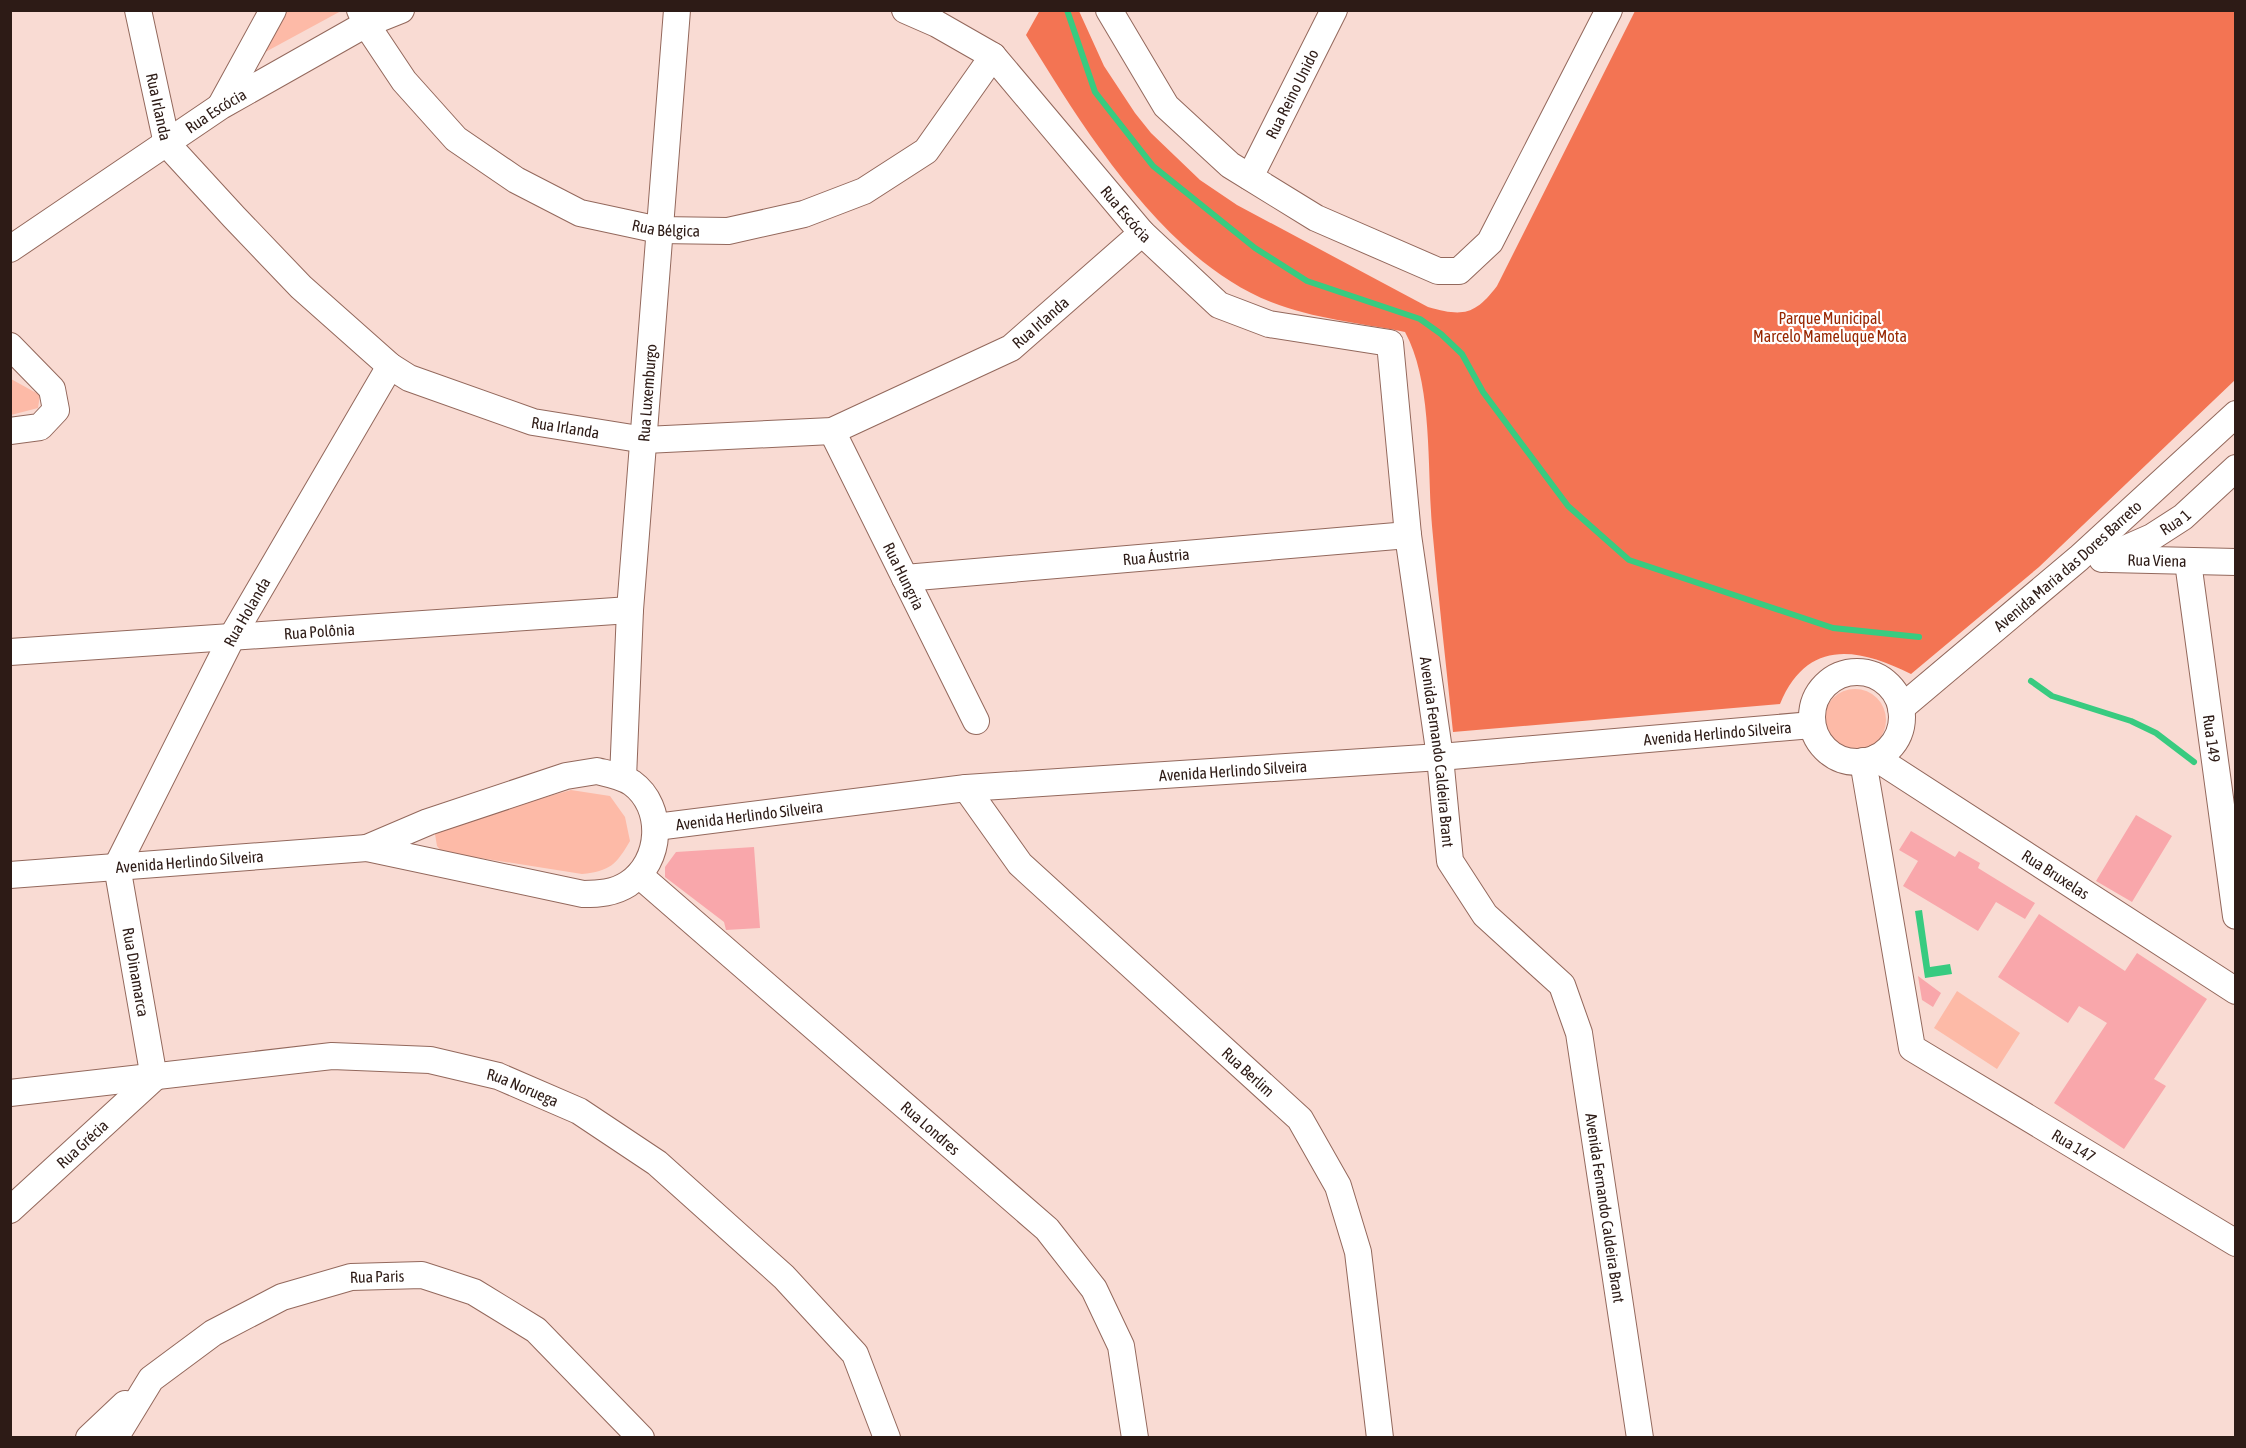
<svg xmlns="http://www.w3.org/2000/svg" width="2246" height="1448" viewBox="0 0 2246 1448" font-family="'Asap Condensed',sans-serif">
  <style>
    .green { fill: #fdbaa7 }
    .forest { fill: #f37453 }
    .water { fill: #38cb80 }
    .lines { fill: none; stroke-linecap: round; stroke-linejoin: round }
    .stream { stroke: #38cb80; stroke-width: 6 }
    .building { fill: #f9a7ab }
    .minor-casing { stroke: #93685c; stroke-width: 28 }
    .minor { stroke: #fff; stroke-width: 26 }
    .labels { text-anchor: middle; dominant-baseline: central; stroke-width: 4.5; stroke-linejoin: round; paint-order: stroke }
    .street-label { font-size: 16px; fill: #2d1b16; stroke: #fff }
    .park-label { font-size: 16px; fill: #972600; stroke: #fff }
  </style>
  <rect width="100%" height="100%" fill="#f9dbd3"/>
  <!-- green -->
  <path class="green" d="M282 11H341L258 56Z
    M11 379 40 395 38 408 11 415Z
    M1824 720a31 31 0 1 1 62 0a31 31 0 1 1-62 0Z
    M571 790 610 796 625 817 630 841C616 865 610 871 582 874L442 852 437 846 435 834 446 825Z
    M1957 991 2020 1033 1997 1069 1934 1028Z"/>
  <!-- forest -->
  <path class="forest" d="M1040 10 1079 11 1104 66 1135 113 1151 133 1200 180 1237 205 1428 307C1463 317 1475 315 1497 286L1635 11H2235V380L2039 567 1911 674C1857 647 1807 639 1780 704L1453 732C1446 664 1438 595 1432 526 1427 468 1433 383 1405 332 1361 323 1314 319 1271 302 1164 260 1084 129 1026 35Z"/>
  <!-- water -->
  <path class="water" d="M1922 910 1930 967 1950 964 1952 974 1925 978 1915 911Z"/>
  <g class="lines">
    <!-- stream -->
    <path class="stream" d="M1067 10 1095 92 1153 166 1255 248 1307 281 1420 319 1441 334 1462 354 1483 392 1568 506 1629 560 1833 628 1919 637
      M2031 681 2052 696 2131 721 2156 733 2194 762"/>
  </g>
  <!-- building -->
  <path class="building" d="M2136 815 2172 836 2132 902 2096 881Z
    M1911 831 1955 857 1959 851 1980 863 1978 868 2035 903 2025 919 1996 902 1978 931 1903 886 1918 861 1899 850Z
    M754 847 760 928 726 930 724 922 665 877V867L676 852Z
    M2039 914 2125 971 2137 953 2207 999 2154 1079 2166 1086 2124 1149 2054 1103 2107 1023 2079 1006 2068 1023 1998 977Z
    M1918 976 1941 993 1933 1007 1922 1000Z"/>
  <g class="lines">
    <!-- minor casing -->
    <g class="minor-casing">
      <g id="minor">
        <path id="s1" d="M138 10 167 144 234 217 301 287 390 366 409 378 533 422 645 440 832 431 1011 348 1142 233"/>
        <path id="s2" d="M360 10 366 24 404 81 456 139 516 180 580 213 659 230 728 231 804 214 864 191 926 151 993 56"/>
        <path id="s3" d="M905 10 937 24 993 56 1142 233 1219 305 1269 324 1390 343 1408 535 1440 757 1450 861 1485 915 1562 985 1579 1033 1640 1438"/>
        <path d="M1109 10 1166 106 1230 165 1316 218 1438 271H1459L1490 242 1609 10"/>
        <path d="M221 105 273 10"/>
        <path id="s4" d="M1250 177 1334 10"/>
        <path id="s5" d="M10 249 221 106 366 24 401 10"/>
        <path d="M10 346 52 389 56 410 40 427 10 431"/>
        <path id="s6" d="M832 431 976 721"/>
        <path id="s7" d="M2102 559 2152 537 2183 517 2236 468"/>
        <path id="s8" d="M2109 559 2236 562"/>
        <path id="s9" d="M2188 562 2236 916"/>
        <path id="s10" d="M905 578 1408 535"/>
        <path id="s11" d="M10 652 630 610"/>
        <circle cx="1857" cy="717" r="45"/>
        <path id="s12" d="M1901 708 2079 558 2236 414"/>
        <path id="s13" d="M1876 758 2236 991"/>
        <path id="s14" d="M1863 761 1912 1048 2236 1243"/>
        <path d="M597 771C609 774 622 776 632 783 665 807 662 862 628 884 614 893 599 894 583 894L367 848 428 822 566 776Z"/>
        <path id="s15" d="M623 778 630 610 677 10"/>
        <path id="s16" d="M966 788 1020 864 1300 1119 1338 1186 1358 1252 1380 1438"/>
        <path id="s17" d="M656 827 966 788 1440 757 1812 725"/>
        <path id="s18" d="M10 875 367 848"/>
        <path id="s19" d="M639 875 1047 1229 1094 1289 1121 1346 1135 1438"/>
        <path id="s20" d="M10 1093 332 1056 430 1060 498 1076 579 1111 657 1163 784 1277 855 1354 887 1438"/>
        <path id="s21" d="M10 1210 154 1078 117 866 233 635 390 366"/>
        <path d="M89 1438 125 1404"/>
        <path id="s22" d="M115 1438 151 1379 213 1333 282 1297 351 1277 422 1275 474 1292 536 1330 641 1438"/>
      </g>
    </g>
    <!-- minor -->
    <use href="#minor" class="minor"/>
  </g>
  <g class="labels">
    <!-- street labels -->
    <g class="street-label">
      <text stroke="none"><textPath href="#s4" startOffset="93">Rua Reino Unido</textPath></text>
      <text stroke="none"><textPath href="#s1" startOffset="99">Rua Irlanda</textPath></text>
      <text stroke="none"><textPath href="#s5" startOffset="248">Rua Escócia</textPath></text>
      <text stroke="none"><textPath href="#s3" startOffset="306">Rua Escócia</textPath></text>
      <text stroke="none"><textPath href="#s2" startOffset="394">Rua Bélgica</textPath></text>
      <text stroke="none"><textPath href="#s1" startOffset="1143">Rua Irlanda</textPath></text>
      <text stroke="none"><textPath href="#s15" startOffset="386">Rua Luxemburgo</textPath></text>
      <text stroke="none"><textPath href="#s1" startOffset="639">Rua Irlanda</textPath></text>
      <text stroke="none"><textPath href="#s7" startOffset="82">Rua 1</textPath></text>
      <text stroke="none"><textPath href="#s10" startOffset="252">Rua Áustria</textPath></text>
      <text stroke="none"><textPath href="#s8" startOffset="48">Rua Viena</textPath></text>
      <text stroke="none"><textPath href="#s12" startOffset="219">Avenida Maria das Dores Barreto</textPath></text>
      <text stroke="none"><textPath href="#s6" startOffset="162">Rua Hungria</textPath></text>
      <text stroke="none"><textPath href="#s21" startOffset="696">Rua Holanda</textPath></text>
      <text stroke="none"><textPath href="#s11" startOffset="310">Rua Polônia</textPath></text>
      <text stroke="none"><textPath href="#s17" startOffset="1066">Avenida Herlindo Silveira</textPath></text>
      <text stroke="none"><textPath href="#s9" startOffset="178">Rua 149</textPath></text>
      <text stroke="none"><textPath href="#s3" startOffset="1024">Avenida Fernando Caldeira Brant</textPath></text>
      <text stroke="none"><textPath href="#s17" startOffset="580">Avenida Herlindo Silveira</textPath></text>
      <text stroke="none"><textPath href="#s17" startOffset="94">Avenida Herlindo Silveira</textPath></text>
      <text stroke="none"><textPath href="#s18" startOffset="180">Avenida Herlindo Silveira</textPath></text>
      <text stroke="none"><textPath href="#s13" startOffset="214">Rua Bruxelas</textPath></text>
      <text transform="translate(136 972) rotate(80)">Rua Dinamarca</text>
      <text stroke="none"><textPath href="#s16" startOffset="402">Rua Berlim</textPath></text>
      <text stroke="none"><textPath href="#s20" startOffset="519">Rua Noruega</textPath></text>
      <text stroke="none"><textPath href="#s19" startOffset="386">Rua Londres</textPath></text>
      <text stroke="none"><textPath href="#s21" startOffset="98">Rua Grécia</textPath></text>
      <text stroke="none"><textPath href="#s14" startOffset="480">Rua 147</textPath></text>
      <text stroke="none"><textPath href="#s3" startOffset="1530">Avenida Fernando Caldeira Brant</textPath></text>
      <text stroke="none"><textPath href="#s22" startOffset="322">Rua Paris</textPath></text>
    </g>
    <!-- park labels -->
    <g class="park-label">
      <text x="1830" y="318">Parque Municipal<tspan x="1830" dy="18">Marcelo Mameluque Mota</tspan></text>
    </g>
  </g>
  <!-- border -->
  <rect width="2246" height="1448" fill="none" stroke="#2d1b16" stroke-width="24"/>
</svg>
